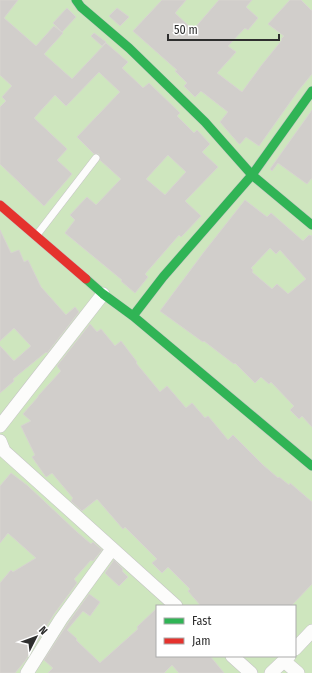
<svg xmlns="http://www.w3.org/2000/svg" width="312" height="673" viewBox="0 0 312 673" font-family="'Fira Sans Condensed',sans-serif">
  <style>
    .green { fill: #cee6be; fill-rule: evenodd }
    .building { fill: #d1cecb; stroke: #d7d4d0; fill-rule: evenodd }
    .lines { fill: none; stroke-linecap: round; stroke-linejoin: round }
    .lane-casing { stroke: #c5c4c5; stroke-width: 8 }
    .street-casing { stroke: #c5c4c5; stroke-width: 14 }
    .fast-casing { stroke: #c5c4c5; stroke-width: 10 }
    .jam-casing { stroke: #c5c4c5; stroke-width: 10 }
    .lane { stroke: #fcfcfb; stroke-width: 7 }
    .street { stroke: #fcfcfb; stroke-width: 13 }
    .fast { stroke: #30b455; stroke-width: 9 }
    .jam { stroke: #e5322d; stroke-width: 9 }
  </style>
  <rect width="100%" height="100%" fill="#ece8e4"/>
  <!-- green -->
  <path class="green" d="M0 0H312V673H0ZM157 606H295V656H157Z"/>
  <!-- building -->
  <path class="building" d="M0 0H18L4 18 36 46 54 26 63 33 44 54 72 79 106 43 128 62 122 68 143 88 149 83 180 113 177 116 194 133 197 130 210 144 202 152 218 167 185 201 201 216 181 237 179 235 145 274 148 277 135 293 121 281 122 280 65 233 75 220 70 215 87 197 96 205 121 179 100 160 99 154H94L77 137 120 92 99 72 66 106 55 95 34 118 67 149 57 160 72 174 44 206 0 164V107L6 101 2 97 12 86 0 75ZM168 155 186 172 165 195 146 179Z
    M162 0H186L175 13 193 30 219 0H252L246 7 258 18 248 30 245 28 228 46 236 52 217 73 242 92 261 66 282 40 281 39 284 36 268 24 290 0H301L312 11V74L298 91 259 146 246 137 240 144H239L220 122 228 112 201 91 195 97 184 86 187 83 175 71 177 70 133 31Z
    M67 8 76 17 62 32 53 23Z
    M117 8 129 17 120 26 109 16Z
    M94 33 106 42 102 46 91 36Z
    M312 110V178L307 184 278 163 272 171 270 169Z
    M245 200 267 217 271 213 303 241 309 235 312 236V427L302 416 299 419 290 410 294 406 271 382 269 384 261 377 255 383 235 363 234 364 204 341 203 342 160 311 204 252ZM270 248 276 254 280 250 306 279 288 294 277 284 272 289 252 272 253 270 251 268Z
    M0 230 11 253 19 250 24 262 28 260 41 287 66 315 75 307 79 312 47 353 46 352 13 379 14 381 0 393V346L14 361 31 346 14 328 0 341Z
    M90 324 97 332 101 329 115 346 121 341 137 362 136 363 160 392 167 386 186 408 192 403 205 418 208 416 228 440 233 435 263 465 278 478 279 477 289 485 290 483 312 502V584L291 606H201L188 591 190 589 168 567 162 573 152 563 157 559 125 527 123 529 97 499 82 511 71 501 73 498 52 473 46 477 32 457 35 455 21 426 31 421 23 414 38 397V396L61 371 57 366Z
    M11 473 28 486 77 532 91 544 93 542 102 550 93 561 91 560 74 579 77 583 54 614 25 661 15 673H0V583L11 570 13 572 36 558 8 533 0 543V486Z
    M114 560 123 569 122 571 128 577 119 586 105 573Z
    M89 594 100 602 90 616 83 611 67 630 77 639 76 640 100 663 138 629 137 627 157 608V656H210L224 673H179L172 665 164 673H48L53 668 44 660 68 623Z"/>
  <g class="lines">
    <!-- lane casing -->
    <g class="lane-casing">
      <path id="lane" d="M36 236 96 158"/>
    </g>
    <!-- street casing -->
    <g class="street-casing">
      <path id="street" d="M0 426 103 294
        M0 441 4 451 176 606
        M295 649 312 631
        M232 656 251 673
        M284 661 298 673
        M27 673 61 619 112 549
        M271 673 289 656"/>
    </g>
    <!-- fast casing -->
    <g class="fast-casing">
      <path id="fast" d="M76 0 81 7 129 48 205 122 252 175 312 225
        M86 279 103 294 133 316 312 466
        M133 316 163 277 252 175 312 91"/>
    </g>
    <!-- jam casing -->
    <g class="jam-casing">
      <path id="jam" d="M0 205 86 279"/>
    </g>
    <!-- lane -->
    <use href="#lane" class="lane"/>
    <!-- street -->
    <use href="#street" class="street"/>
    <!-- fast -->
    <use href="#fast" class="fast"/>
    <!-- jam -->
    <use href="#jam" class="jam"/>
  </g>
  <!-- legend -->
  <rect x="156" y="605" width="140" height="52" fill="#ffffff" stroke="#ababab"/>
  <rect x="164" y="618" width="20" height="6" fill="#30b455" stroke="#ababab"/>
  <text x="192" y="625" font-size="12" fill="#2e2e2e">Fast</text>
  <rect x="164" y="638" width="20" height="6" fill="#e5322d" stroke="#ababab"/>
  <text x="192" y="645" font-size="12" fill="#2e2e2e">Jam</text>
  <!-- north arrow -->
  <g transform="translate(36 637) rotate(48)" stroke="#ffffff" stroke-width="3" paint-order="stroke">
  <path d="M0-3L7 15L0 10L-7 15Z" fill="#2e2e2e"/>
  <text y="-6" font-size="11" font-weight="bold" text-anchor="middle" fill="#2e2e2e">N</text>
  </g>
  <!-- scale -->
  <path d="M168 34v6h111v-6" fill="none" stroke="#2e2e2e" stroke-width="2"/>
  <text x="174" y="34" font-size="12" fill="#2e2e2e" stroke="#ffffff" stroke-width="3" paint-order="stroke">50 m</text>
</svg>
